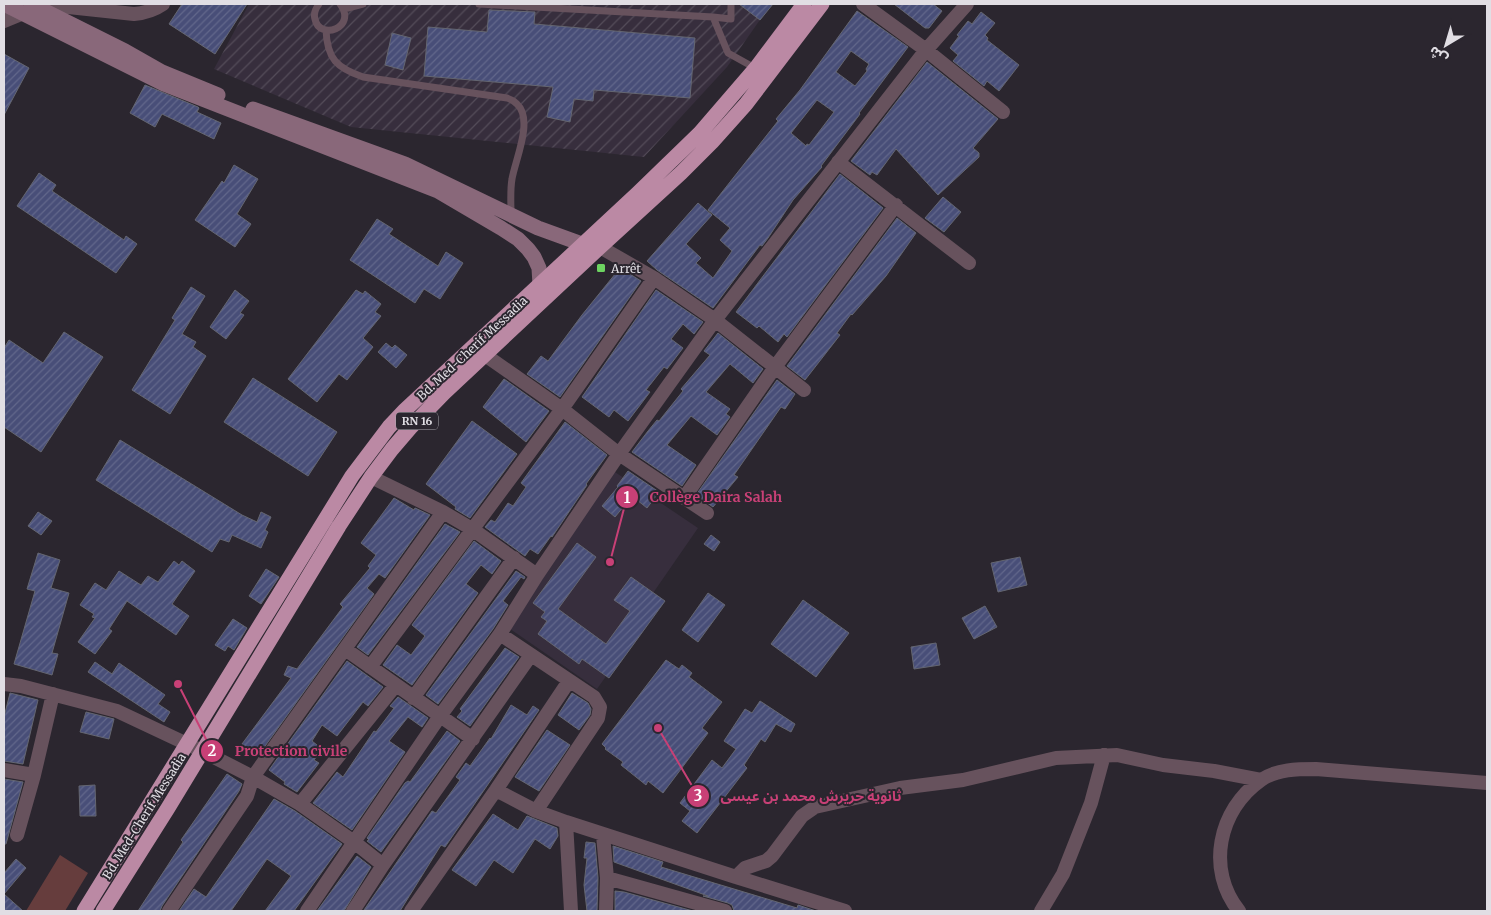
<svg xmlns="http://www.w3.org/2000/svg" width="1491" height="915" viewBox="0 0 1491 915" font-family="Merriweather,'Noto Sans Arabic',serif">
  <style>
    .built { fill: #372e3d }
    .industrial { fill: url(#industrial-furrows) }
    .pitch { fill: #663d3d }
    .building { fill: url(#building-hatch); stroke: #646671; fill-rule: evenodd }
    .lines { fill: none; stroke-linecap: round; stroke-linejoin: round }
    .lane { stroke: #67525d; stroke-width: 7 }
    .street { stroke: #67525d; stroke-width: 14 }
    .secondary { stroke: #89687a; stroke-width: 15 }
    .highway { stroke: #bb89a4; stroke-width: 15 }
    .poi-dot { fill: #6dd361; stroke: #2b262f; stroke-width: 2 }
    .labels { text-anchor: middle; dominant-baseline: central; stroke-width: 4; stroke-linejoin: round; paint-order: stroke }
    .shield { fill: #2b262f; stroke: #aaa7ae; stroke-width: 1 }
    .shield-label { font-size: 11px; font-weight: bold; fill: #e1dee4 }
    .poi-label { font-size: 12px; fill: #e1dee4; stroke: #2b262f; text-anchor: start }
    .street-label { font-size: 12px; fill: #e1dee4; stroke: #2b262f }
    .leader { fill: none; stroke: #c84076; stroke-width: 2 }
    .callout-dot { fill: #c84076; stroke: #2b262f; stroke-width: 2 }
    .mark-label { font-size: 15px; text-anchor: middle; font-weight: bold; fill: #fff }
    .callout-label { font-size: 14px; text-anchor: middle; font-weight: bold; fill: #c84076; stroke: #2b262f; stroke-width: 4; stroke-linejoin: round; paint-order: stroke }
  </style>
  <defs>
    <pattern id="industrial-furrows" width="10" height="10" patternUnits="userSpaceOnUse" patternTransform="scale(1.25)"><rect width="10" height="10" fill="#372e3d"/><path d="M-1 1l2-2M0 10L10 0M9 11l2-2" fill="none" stroke="#544c59"/></pattern>
    <pattern id="building-hatch" width="6" height="6" patternUnits="userSpaceOnUse" patternTransform="scale(1.25)"><rect width="6" height="6" fill="#484e78"/><path d="M-1 1l2-2M0 6l6-6M5 7l2-2" fill="none" stroke="#62678b"/></pattern>
  </defs>
  <rect width="100%" height="100%" fill="#2b262f"/>
  <!-- built -->
  <path class="built" d="M612 470 698 528 651 596V613L597 689 500 622Z"/>
  <!-- industrial -->
  <path class="industrial" d="M249 4H771L727 67 644 157 351 127 214 69Z"/>
  <!-- pitch -->
  <path class="pitch" d="M60 855 88 873 65 911H26Z"/>
  <!-- building -->
  <path class="building" d="M182 4H247L215 54 169 24Z
    M739 4H773L760 20Z
    M894 4H933L942 11 929 28H925Z
    M489 10 535 12 534 24 695 38 690 98 594 90 593 101 574 99 570 122 547 117 553 87 424 76 428 27 487 32Z
    M857 11 908 47 859 113 860 114 821 166 822 167 793 200 768 238 762 246 760 245 713 308 657 270 647 261 698 203 712 215 686 244 701 258 696 263 713 278 732 251 720 240 730 228 708 210 778 121 776 119 800 90ZM851 51 869 64 866 69 867 71 855 86 836 72ZM817 100 834 112 809 145 807 144 806 146 791 133Z
    M981 12 995 23 985 35 988 38 987 40 1019 65 999 91 987 81 984 86 953 61 958 55 950 48 959 36 957 35 968 21 972 24Z
    M392 33 411 38 403 70 385 65Z
    M4 54 29 68 4 115Z
    M927 62 998 119 973 148 979 153V157L938 195 896 149 877 175 872 172 870 175 851 161Z
    M145 85 198 107 199 108 197 112 221 123 214 139 162 114 155 127 130 113Z
    M234 165 258 179 237 214 251 224 235 247 195 220 222 181 224 183Z
    M39 173 56 185 52 191 124 240 126 236 137 244 116 273 17 206Z
    M840 174 883 208 787 337 784 334 778 342 759 326 757 328 736 312Z
    M943 197 961 212 944 232 925 218Z
    M897 218 916 233 886 276 852 315 851 314 837 333 840 335 805 380 787 366Z
    M377 219 393 229 389 234 438 266 446 252 463 263 440 299 424 289 415 303 350 260Z
    M620 268 641 281 560 397 527 374 541 356 548 361 582 315Z
    M191 287 205 296 182 334 196 342 193 347 206 356 170 414 132 390 175 320 172 318Z
    M235 290 249 301 240 313 244 315 226 339 210 327Z
    M356 290 363 294 365 291 381 304 375 312 381 316 363 338 373 347 347 380 339 374 317 402 288 379Z
    M656 290 703 322 694 334 683 324 671 339 683 348 667 369 664 367 646 390 650 392 628 421 614 410 609 417 582 397Z
    M64 332 103 357 41 452 4 427V348L9 340 43 363Z
    M718 333 763 369 753 383 730 364 706 392 730 409 726 414 730 417 717 435 691 416 667 445 696 465 682 486 632 452 648 431 657 420 659 421 683 391 681 389 710 355 704 351Z
    M386 343 392 348 395 345 407 355 396 368 378 352Z
    M253 378 337 432 308 476 224 422Z
    M504 379 549 411 526 442 483 407Z
    M777 380 795 394 785 409 781 407 734 475 738 477 713 507 696 495Z
    M472 421 517 454 470 518 455 509 456 507 426 484Z
    M565 422 607 455 586 484 587 485 552 537 551 536 538 554 530 549 525 556 485 527 491 520 495 522 508 503 513 506 526 487 521 483Z
    M120 440 242 515 257 522 261 512 271 517 265 530 268 532 261 548 232 535 229 542 220 539 212 552 96 480Z
    M628 471 659 492 647 508 632 496 615 517 602 506 618 487 617 486Z
    M394 498 414 510 415 508 430 515 385 578 379 574 367 588 374 594 258 756 242 744 291 678 284 675 288 666 297 669 343 607 340 604 370 568 368 566 376 555 361 543Z
    M38 512 52 521 41 535 28 526Z
    M445 524 460 532 368 655 357 647Z
    M711 535 720 542 714 551 704 544Z
    M474 541 501 561 492 574 481 565 466 584 478 593 412 685 383 665 397 645 411 655 425 636 412 625Z
    M577 543 596 557 558 609 606 644 630 611 614 600 631 577 665 601 609 678 582 659 579 664 538 634 547 621 541 617 545 612 533 603Z
    M38 553 60 560 51 588 69 593 52 653 58 654 52 675 14 664 35 591 27 589Z
    M1020 557 1027 585 998 592 991 563Z
    M174 561 179 565 182 561 195 571 172 604 189 616 176 635 127 601 109 629 112 631 95 654 78 642 95 618 92 617 94 614 80 605 95 583 106 590 119 571 141 585 148 576 158 582Z
    M266 569 279 577 261 604 249 596Z
    M516 571 525 577 524 579 521 577 503 601 508 605 493 629 438 704 426 695Z
    M708 593 725 605 698 642 682 630Z
    M803 600 849 633 816 677 771 644Z
    M985 606 997 627 974 639 962 618Z
    M233 619 247 628 234 650 228 646 225 651 215 645Z
    M936 643 940 665 914 669 911 647Z
    M505 648 519 657 470 726 457 717 462 711 460 709Z
    M666 660 679 669 682 665 692 673 689 677 722 702 702 728 708 733 663 793 648 781 646 785 621 765 623 762 605 749 606 748 602 744Z
    M347 661 383 687 368 706 363 702 337 736 322 725 312 741 322 749 314 760 319 763 297 792 284 784 285 782 269 770Z
    M95 662 112 674 119 663 165 695 158 704 170 712 164 722 88 672Z
    M10 693 38 700 23 764 4 761V717Z
    M572 693 588 703 591 709 590 715 579 730 558 715Z
    M398 697 428 718 422 727 408 717 389 741 405 752 352 830 313 803 337 772 343 777 374 731 376 732 394 708 390 706Z
    M760 701 795 724 791 732 776 724 765 742 761 739 744 765 747 768 697 833 682 821 690 811 680 803 712 760 722 768 736 749 724 741 745 709 752 713Z
    M511 705 527 715 533 706 539 710 445 847 441 845 400 911 364 910 432 811 436 813 460 780 456 777 466 763 470 766 490 738 491 739Z
    M86 712 114 719 109 739 80 732Z
    M547 730 570 745 539 791 515 777Z
    M447 731 460 741 381 852 367 841 369 840 367 838 405 783 408 781 410 782Z
    M227 774 242 784 239 791 162 906 160 911H138L183 842 181 840Z
    M4 779 23 782 6 844H4Z
    M95 785 96 816H80L79 786Z
    M274 799 295 811 342 844 294 911H265L291 876 267 859 231 911H179L194 889 206 897Z
    M493 814 518 830 527 816 557 828 558 836 550 849 535 839 513 873 494 860 476 886 452 870Z
    M586 842 595 843 598 878 597 911H587L584 885 587 858H584Z
    M613 846 663 862 661 867 797 908 798 905 816 911H734L732 905 728 903 703 896H708L614 862Z
    M357 856 371 867 344 911H317Z
    M16 859 26 868 4 894 23 911H4V873Z
    M615 891 624 892 693 911H615Z"/>
  <g class="lines">
    <!-- lane -->
    <path class="lane" d="M319 4C316 8 313 13 315 19 319 41 358 28 340 4
      M479 4 713 17
      M731 4V19L713 17 728 53 755 68
      M344 9 363 4
      M326 30C327 59 337 68 363 77L507 98C510 99 514 101 517 104 534 120 515 160 512 179 510 190 511 203 511 214"/>
    <!-- street -->
    <path class="street" d="M863 4 926 50 1003 112
      M42 10 59 6 134 14C145 13 153 11 163 4
      M4 21 21 14 27 5
      M838 162 969 263
      M594 241 600 247 654 278 715 320 804 390
      M485 355 562 409 619 454 707 513
      M371 477 443 512 472 529 537 575
      M684 498 775 367 896 205
      M500 634 594 697 600 707 598 718 536 811
      M345 649 473 739
      M370 667 562 409 654 278
      M4 684 21 686 117 711 202 751 253 777 300 804 354 842 383 865
      M413 698 514 558
      M4 770 34 775
      M496 790 536 811 566 822 736 877 745 868 766 861 772 856 802 816 815 807 900 788 963 780 1056 758 1117 755 1163 765 1214 771 1261 780
      M300 804 395 686
      M566 822 571 911
      M17 835 34 775 53 694
      M603 835 607 878 606 911
      M736 877 845 911
      M607 878 725 911
      M169 911 247 796 253 777 443 512
      M307 911 440 716 500 634 537 575 619 454 715 320 926 50 967 4
      M353 911 383 865 531 655
      M411 911 496 790 569 681
      M1041 911 1063 874 1091 803 1104 755
      M1239 911C1206 870 1218 810 1261 780 1277 769 1298 769 1316 769L1487 783"/>
    <!-- secondary -->
    <path class="secondary" d="M4 4 164 84 438 191 501 228 518 239 528 249 534 257 539 268 540 285
      M31 4 125 51 162 72 218 95
      M253 109 405 164 538 228 582 244"/>
    <!-- highway -->
    <path class="highway" d="M84 911 352 476 389 427 405 410 638 193 700 133 756 68 804 4
      M103 911 168 808 339 526 371 477 392 449 410 428 444 393 600 247 681 173 712 142 746 104 822 4"/>
  </g>
  <!-- markers -->
  <rect class="poi-dot" x="596" y="263" width="10" height="10" rx="2.5"/>
  <g class="labels">
    <!-- shield labels -->
    <rect class="shield" x="396" y="412.5" width="42" height="17" rx="4"/>
    <g class="shield-label">
      <text x="417" y="421">RN 16</text>
    </g>
    <!-- poi labels -->
    <g class="poi-label">
      <text x="611" y="268">Arrêt</text>
    </g>
    <!-- street labels -->
    <g class="street-label">
      <text transform="translate(472 348) rotate(-43)">Bd. Med-Cherif Messadia</text>
      <text transform="translate(144 816) rotate(-58)">Bd. Med-Cherif Messadia</text>
    </g>
  </g>
  <!-- callouts -->
  <path class="leader" d="M610 562L627 497M178 684L212 751M658 728L698 796"/>
  <g class="callout-dot">
    <circle cx="610" cy="562" r="5"/>
    <circle cx="178" cy="684" r="5"/>
    <circle cx="658" cy="728" r="5"/>
    <circle cx="627" cy="497" r="12"/>
    <circle cx="212" cy="751" r="12"/>
    <circle cx="698" cy="796" r="12"/>
  </g>
  <g class="mark-label">
    <text x="627" y="503">1</text>
    <text x="212" y="756">2</text>
    <text x="698" y="801">3</text>
  </g>
  <g class="callout-label">
    <text x="716" y="502">Collège Daira Salah</text>
    <text x="291" y="756">Protection civile</text>
    <text x="811" y="801">ثانوية حريرش محمد بن عيسى</text>
  </g>
  <!-- border -->
  <rect width="1491" height="915" fill="none" stroke="#e1dee4" stroke-width="10"/>
  <!-- north arrow -->
  <g transform="translate(1446 45) rotate(218)" stroke="#2b262f" stroke-width="4" paint-order="stroke">
  <path d="M0-4L9 19L0 12L-9 19Z" fill="#e1dee4"/>
  <text y="-8" font-size="14" font-weight="bold" text-anchor="middle" fill="#e1dee4">ش</text>
  </g>
</svg>
